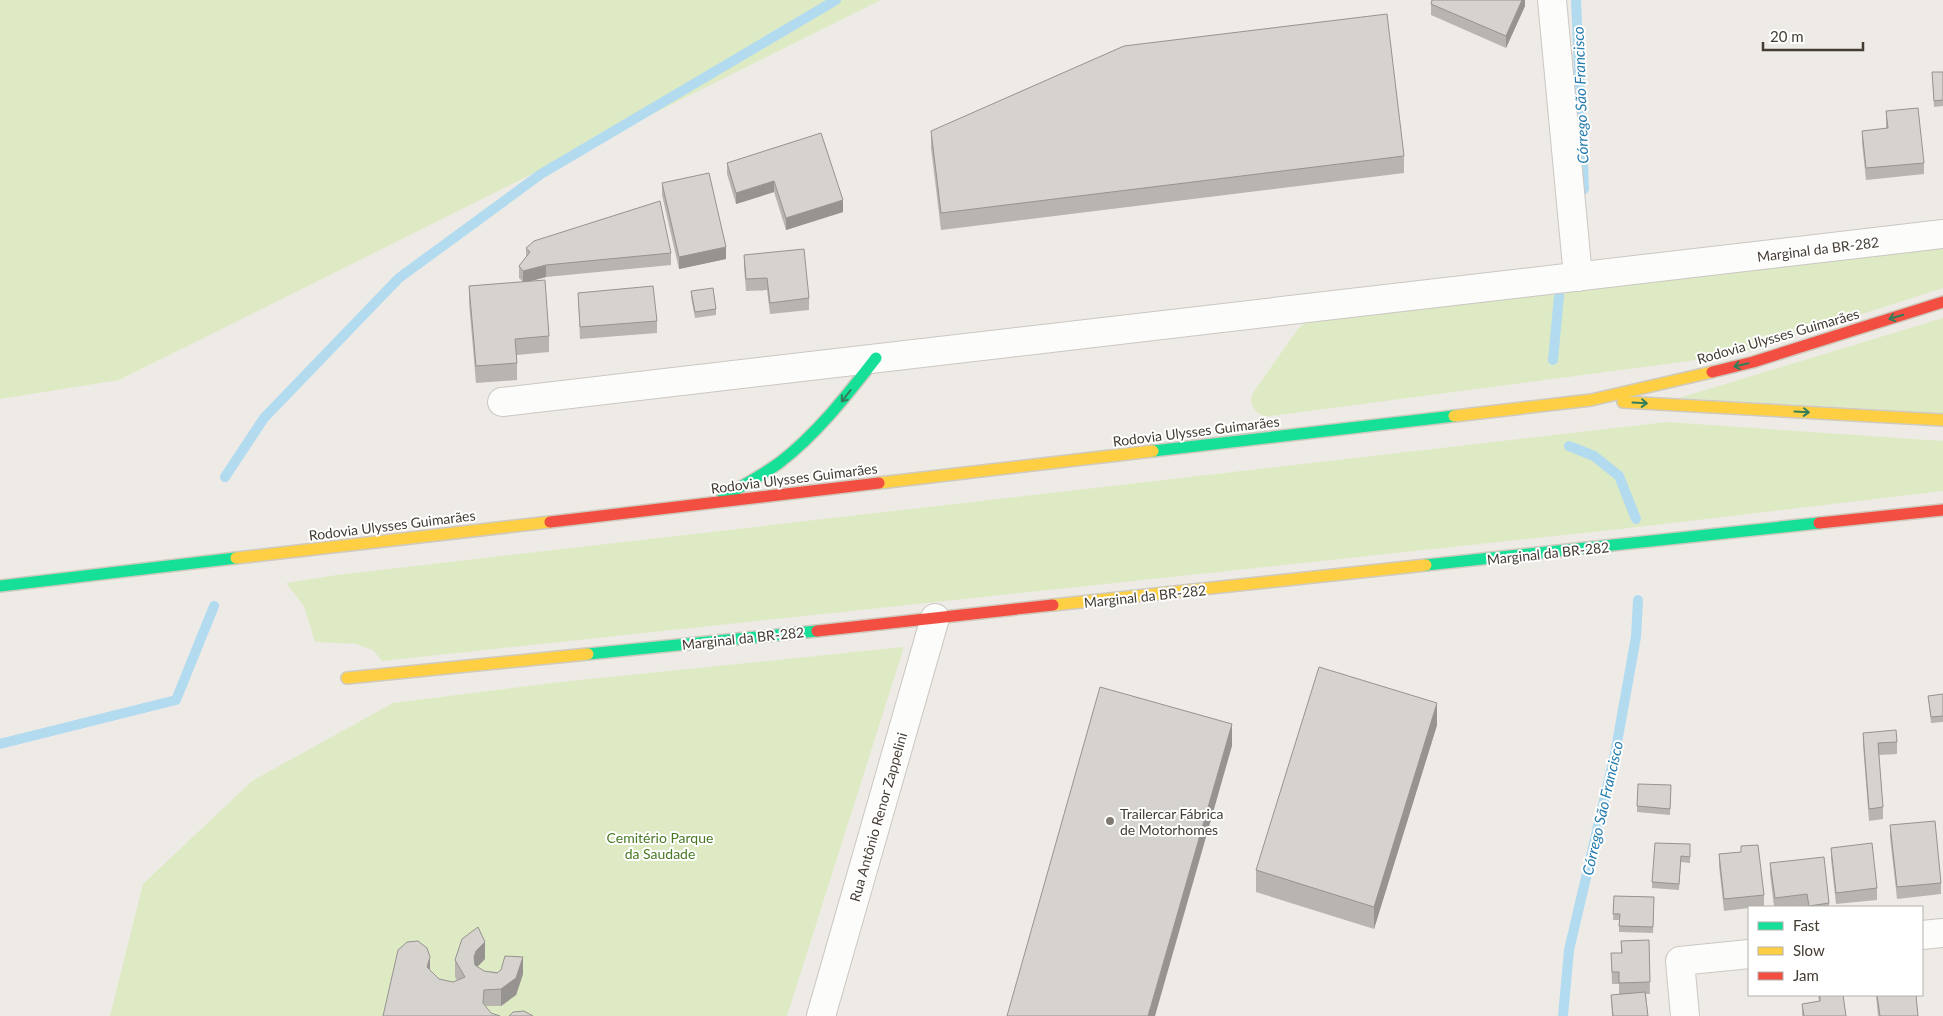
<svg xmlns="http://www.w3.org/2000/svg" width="1943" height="1016" viewBox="0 0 1943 1016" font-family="Lato,sans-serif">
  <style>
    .green { fill: #deeac4 }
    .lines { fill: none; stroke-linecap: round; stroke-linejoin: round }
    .stream { stroke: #b2dbf0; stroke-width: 10 }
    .street-casing { stroke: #cbc7c2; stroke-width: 30 }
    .fast-casing { stroke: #cfcabe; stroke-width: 14 }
    .slow-casing { stroke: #cfcabe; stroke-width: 14 }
    .jam-casing { stroke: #cfcabe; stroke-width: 14 }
    .street { stroke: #fcfcfb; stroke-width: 28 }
    .fast { stroke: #16e098; stroke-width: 11 }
    .slow { stroke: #ffcf43; stroke-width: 11 }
    .jam { stroke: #f24e42; stroke-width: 11 }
    .wall { fill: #b8b5b0 }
    .shaded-wall { fill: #969390 }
    .building { fill: #d6d2cd; stroke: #969390 }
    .oneway { stroke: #327e5b }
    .poi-dot { fill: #807971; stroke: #fff; stroke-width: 2 }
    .labels { text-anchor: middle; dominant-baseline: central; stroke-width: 4; stroke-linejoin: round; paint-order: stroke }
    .street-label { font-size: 14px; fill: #443c32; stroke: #fff }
    .poi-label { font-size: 14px; fill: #443c32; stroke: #fff; text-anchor: start }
    .park-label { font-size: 14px; fill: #487823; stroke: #fff }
    .water-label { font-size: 15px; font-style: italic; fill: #257bad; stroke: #fff }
  </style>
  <rect width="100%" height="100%" fill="#eeebe6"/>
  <!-- green -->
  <path class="green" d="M0 0H881L119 380 0 399Z
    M1943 235V288L1734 355 1271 416C1260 417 1255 412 1251 402L1252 394 1298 329 1309 320Z
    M1943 318V413L1679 398Z
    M1667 422 1943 441V491L1621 529 382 661 373 650 356 644 315 642 304 606 286 583 337 575Z
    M904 647 787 1016H110L143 884 252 781 393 703 560 682Z"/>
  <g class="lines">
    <!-- stream -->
    <path class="stream" d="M1576 0 1584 189
      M1553 360 1559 296
      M1569 446 1594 456 1619 476 1636 519
      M225 477 264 418 399 278 541 174 836 0
      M0 744 176 700 214 606
      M1563 1016 1569 950 1615 754 1636 637 1638 600"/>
    <!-- street casing -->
    <g class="street-casing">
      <path id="street" d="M1552 0 1578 277
        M502 402 1943 234
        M1922 935 1943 933
        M821 1016 935 618
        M1685 1016 1680 961 1749 954"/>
    </g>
    <!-- fast casing -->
    <g class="fast-casing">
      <path id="fast" d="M1153 451 1454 416
        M723 497C742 486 761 476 779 463 817 434 847 395 876 358
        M1426 565 1819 523
        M0 586 236 558
        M588 654 817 631"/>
    </g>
    <!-- slow casing -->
    <g class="slow-casing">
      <path id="slow" d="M1623 402 1943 420
        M1454 416 1591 400 1712 372
        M879 483 1153 451
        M236 558 550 522
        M1053 605 1426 565
        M347 678 588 654"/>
    </g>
    <!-- jam casing -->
    <g class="jam-casing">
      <path id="jam" d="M1712 372 1753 362 1943 302
        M550 522 879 483
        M1819 523 1943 510
        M817 631 1053 605"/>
    </g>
    <!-- street -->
    <use href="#street" class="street"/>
    <!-- fast -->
    <use href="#fast" class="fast"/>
    <!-- slow -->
    <use href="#slow" class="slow"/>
    <!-- jam -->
    <use href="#jam" class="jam"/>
  </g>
  <!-- wall -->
  <path class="wall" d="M1525 0V6L1506 48 1431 15V4Z
    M1932 72H1943V106L1934 107Z
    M1886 111 1924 163V174L1866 180 1862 143V131L1886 129Z
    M931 131 1404 156V173L941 230 931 148Z
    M821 133 843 212 786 230 774 192 736 204 727 174V163Z
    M662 183 726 259 679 269 662 195Z
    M526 248 671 253V265L546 277 527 282 549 336V352L517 355V380L476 383 469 303V286L523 282 519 278V266L526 257Z
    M744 255 809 298V310L770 314 767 290 746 291 744 267Z
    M691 291 716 309V315L695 318 691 297Z
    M578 293 657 321V333L580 339Z
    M1943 694V722L1931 723 1928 696Z
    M1437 725 1374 929 1256 892V870Z
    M1863 733 1897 742V754L1879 755 1883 807V819L1869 821 1863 745Z
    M1671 785 1670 815 1637 812V806Z
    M1890 825 1941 883V894L1897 899 1890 837Z
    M1690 844V863L1681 862 1679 890 1652 888V882Z
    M1741 846 1764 895V907H1749V908L1724 911 1719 866V854L1741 852Z
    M1831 848 1877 888V900L1836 904 1831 859Z
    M1770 863 1829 903V907H1808L1807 906 1797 907H1774L1770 874Z
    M1614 896 1654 897 1653 933 1619 932V920H1613Z
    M1649 940 1650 994H1646L1648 1016H1612L1611 995H1619V984H1612L1611 953H1621V941Z
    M485 959 477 967 484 971 523 974 516 995 501 1006H486L383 1016 430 970 439 979 453 982 457 980 455 977V960Z
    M1818 995H1843L1846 1016H1802V1004L1819 1001Z
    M1876 995H1916L1918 1016H1878Z"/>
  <!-- shaded-wall -->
  <path class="shaded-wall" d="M1522 0H1525V6L1506 48V36Z
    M774 181V192L736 204V193Z
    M843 200V212L786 230V218Z
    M726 247V259L679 269V257Z
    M546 265V277L523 283V271Z
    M1437 703V725L1374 929V907Z
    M1232 724V746L1155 1016H1148Z
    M485 942V959L476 968 474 974V957L476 951Z
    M430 957V974L427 967Z
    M523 957V974L516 995 501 1006V989Z"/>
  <!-- building -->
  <path class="building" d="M1432 0H1522L1506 36 1431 4Z
    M1387 14 1404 156 941 213 931 131 1124 46Z
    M1932 72H1943V100L1934 101Z
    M1918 108 1924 163 1866 168 1862 131 1888 128 1886 111Z
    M821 133 843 200 786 218 774 181 736 193 727 163Z
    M709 173 726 247 679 257 662 183Z
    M660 201 671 253 546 265 523 271 519 266 530 252 526 248 534 241Z
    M804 249 809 298 770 303 767 278 746 279 744 255Z
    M545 280 549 336 515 339 517 363 476 366 469 286Z
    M653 286 657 321 580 327 578 293Z
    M713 288 716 309 695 312 691 291Z
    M1319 667 1437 703 1374 907 1256 870Z
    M1100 687 1232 724 1148 1016H1007Z
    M1943 694V716L1931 717 1928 696Z
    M1896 730 1897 742 1878 743 1883 807 1869 809 1863 733Z
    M1638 784 1671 785 1670 809 1637 806Z
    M1935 821 1941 883 1897 887 1890 825Z
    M1655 843 1690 844V857L1681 856 1679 884 1652 882Z
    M1872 843 1877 888 1836 893 1831 848Z
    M1758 845 1764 895 1724 899 1719 854 1741 852V846Z
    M1824 857 1829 903 1809 906 1807 894 1775 898 1770 863Z
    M1614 896 1654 897 1653 927 1619 926 1620 914H1613Z
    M478 927 485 942 476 951 474 957 475 965 484 971 497 973 501 970 505 956 523 957 516 978 501 989 484 990 483 1003 491 1013 500 1016H383L398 950 407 942 418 941 427 948 430 957 427 967 439 979 453 982 465 977 455 960 462 939Z
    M1649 940 1650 982 1619 983V972H1612L1611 953H1622L1621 941Z
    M1645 992 1648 1016H1613L1611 995Z
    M1820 995H1843L1846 1016H1804L1802 1004 1820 1001Z
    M1877 995H1916L1918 1016H1880Z
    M524 1011 533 1016H509L513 1012Z"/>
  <!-- one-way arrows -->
  <defs><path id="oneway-shaft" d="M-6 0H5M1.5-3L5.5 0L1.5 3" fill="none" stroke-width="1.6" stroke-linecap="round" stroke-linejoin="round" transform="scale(1.25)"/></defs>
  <g class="oneway">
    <use href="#oneway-shaft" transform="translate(1896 317) rotate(163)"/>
    <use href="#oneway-shaft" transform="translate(1741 365) rotate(167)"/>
    <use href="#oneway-shaft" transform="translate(846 396) rotate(128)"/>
    <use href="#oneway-shaft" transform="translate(1640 403) rotate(3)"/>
    <use href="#oneway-shaft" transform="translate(1802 412) rotate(3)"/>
  </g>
  <!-- markers -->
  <circle class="poi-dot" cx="1110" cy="821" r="5"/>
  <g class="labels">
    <!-- street labels -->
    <g class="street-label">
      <text transform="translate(1818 249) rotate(-7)">Marginal da BR-282</text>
      <text transform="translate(1778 336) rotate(-16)">Rodovia Ulysses Guimarães</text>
      <text transform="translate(1196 431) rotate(-7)">Rodovia Ulysses Guimarães</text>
      <text transform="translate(794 478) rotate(-7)">Rodovia Ulysses Guimarães</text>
      <text transform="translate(392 525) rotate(-7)">Rodovia Ulysses Guimarães</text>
      <text transform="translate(1548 553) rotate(-6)">Marginal da BR-282</text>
      <text transform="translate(1145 596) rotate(-6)">Marginal da BR-282</text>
      <text transform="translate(743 638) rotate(-6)">Marginal da BR-282</text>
      <text transform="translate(878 817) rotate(-74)">Rua Antônio Renor Zappelini</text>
    </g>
    <!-- poi labels -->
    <g class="poi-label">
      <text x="1120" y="813">Trailercar Fábrica<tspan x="1120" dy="16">de Motorhomes</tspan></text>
    </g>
    <!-- park labels -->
    <g class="park-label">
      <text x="660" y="837">Cemitério Parque<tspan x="660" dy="16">da Saudade</tspan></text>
    </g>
    <!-- water labels -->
    <g class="water-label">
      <text transform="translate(1580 95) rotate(-92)">Córrego São Francisco</text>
      <text transform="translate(1602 808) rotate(-77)">Córrego São Francisco</text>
    </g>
  </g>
  <!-- legend -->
  <rect x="1748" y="906" width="175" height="90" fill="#ffffff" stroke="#b4b1ad"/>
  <rect x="1758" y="922" width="25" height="8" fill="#16e098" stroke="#b4b1ad"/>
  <text x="1793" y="931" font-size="15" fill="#443c32">Fast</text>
  <rect x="1758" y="947" width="25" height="8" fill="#ffcf43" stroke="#b4b1ad"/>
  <text x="1793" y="956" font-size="15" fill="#443c32">Slow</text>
  <rect x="1758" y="972" width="25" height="8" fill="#f24e42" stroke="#b4b1ad"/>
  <text x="1793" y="981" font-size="15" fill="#443c32">Jam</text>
  <!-- scale -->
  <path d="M1763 42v8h100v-8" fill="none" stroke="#443c32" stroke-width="2.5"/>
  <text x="1770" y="42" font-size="15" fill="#443c32" stroke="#ffffff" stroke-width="4" paint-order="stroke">20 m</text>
</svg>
